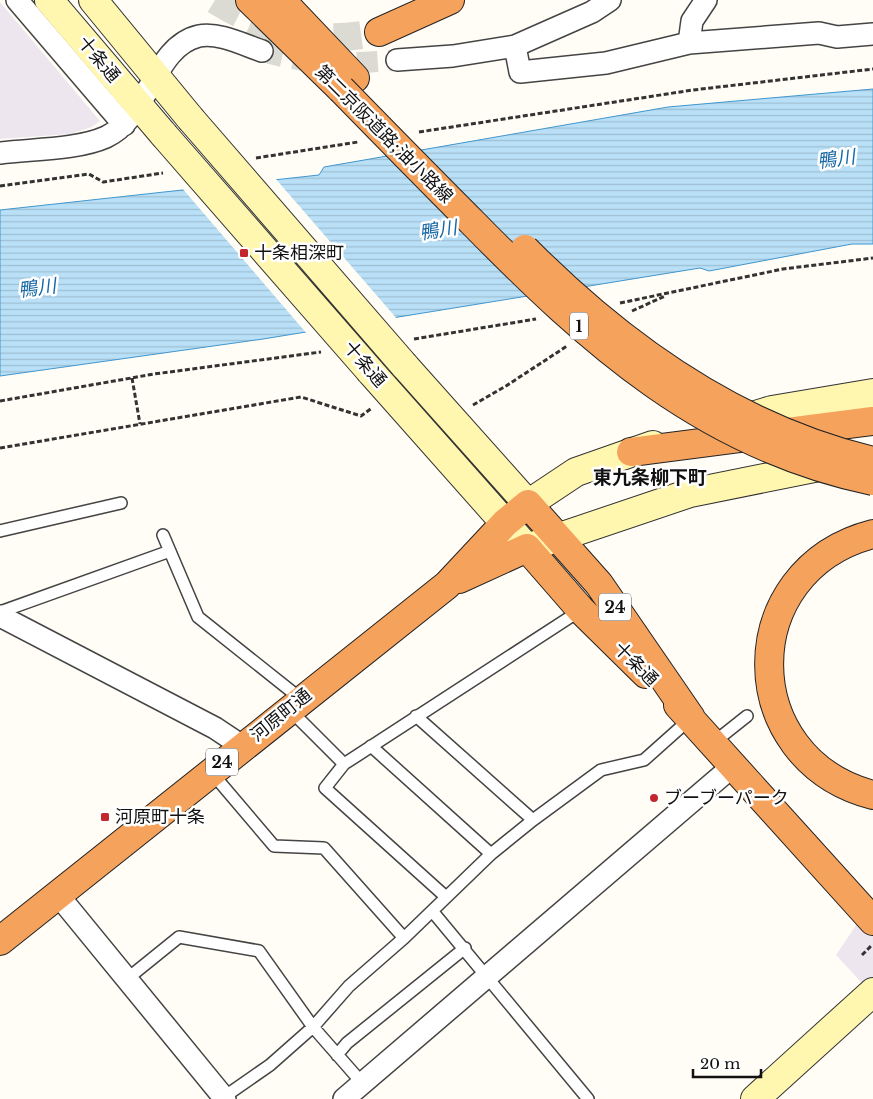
<svg xmlns="http://www.w3.org/2000/svg" width="873" height="1099" viewBox="0 0 873 1099" font-family="'Libre Baskerville','Noto Sans JP',serif">
  <style>
    .industrial { fill: #eee6ef }
    .water { fill: url(#water-rules); stroke: #3f96cf }
    .pier { fill: #fffdf5 }
    .lines { fill: none; stroke-linecap: round; stroke-linejoin: round }
    .street-tunnel { stroke: #dbdad3; stroke-width: 21; stroke-dasharray: 21 11; stroke-linecap: butt }
    .highway-tunnel { stroke: #dbdad3; stroke-width: 28; stroke-dasharray: 28 14; stroke-linecap: butt }
    .lane-casing { stroke: #444; stroke-width: 14 }
    .street-casing { stroke: #444; stroke-width: 24 }
    .secondary-casing { stroke: #333; stroke-width: 30 }
    .highway-casing { stroke: #222; stroke-width: 30 }
    .path { stroke: #333; stroke-width: 3; stroke-dasharray: 5 2.5; stroke-linecap: butt }
    .lane { stroke: #fff; stroke-width: 11 }
    .street { stroke: #fff; stroke-width: 21 }
    .secondary { stroke: #fff6b0; stroke-width: 28 }
    .highway { stroke: #f5a25d; stroke-width: 28 }
    .secondary-bridge-casing { stroke: #333; stroke-width: 30; stroke-linecap: butt }
    .highway-bridge-casing { stroke: #222; stroke-width: 30; stroke-linecap: butt }
    .secondary-bridge { stroke: #fff6b0; stroke-width: 28 }
    .highway-bridge { stroke: #f5a25d; stroke-width: 28 }
    .poi-dot { fill: #c4262e; stroke: #fff; stroke-width: 2 }
    .labels { text-anchor: middle; dominant-baseline: central; stroke-width: 5; stroke-linejoin: round; paint-order: stroke }
    .shield { fill: #fff; stroke: #585858; stroke-width: 1 }
    .shield-label { font-size: 16px; font-weight: bold; fill: #111 }
    .street-label { font-size: 18px; fill: #111; stroke: #fff }
    .poi-label { font-size: 18px; fill: #111; stroke: #fff; text-anchor: start }
    .water-label { font-size: 19px; font-style: italic; fill: #1768a6; stroke: #fff }
    .neighbourhood-label { font-size: 19px; font-weight: bold; fill: #111; stroke: #fff }
  </style>
  <defs>
    <pattern id="water-rules" width="6" height="5" patternUnits="userSpaceOnUse" patternTransform="scale(1.25)"><rect width="6" height="5" fill="#b9e0f7"/><path d="M0 2.5h6" fill="none" stroke="#9ebfd3"/></pattern>
  </defs>
  <rect width="100%" height="100%" fill="#fffdf5"/>
  <!-- industrial -->
  <path class="industrial" d="M0 2 100 121 92 127 70 134 0 139Z
    M873 900V995L836 955Z"/>
  <!-- water -->
  <path class="water" d="M873 89V244H852L709 271 700 268 263 339 0 376V210L319 175 324 167 668 107Z"/>
  <!-- pier -->
  <path class="pier" d="M275 178 398 320 308 335 182 188Z"/>
  <g class="lines">
    <!-- street-tunnel -->
    <path class="street-tunnel" d="M262 51C309 66 348 64 397 60"/>
    <!-- highway-tunnel -->
    <path class="highway-tunnel" d="M215 0C271 34 314 45 379 32"/>
    <!-- lane casing -->
    <g class="lane-casing">
      <path id="lane" d="M0 531 121 503
        M163 535 198 617 301 699
        M0 612 170 551
        M289 709 344 764
        M416 716 533 820
        M713 743 747 716
        M371 746 491 854
        M212 773 274 846 324 848 404 938 491 854 533 820 601 770 644 760 690 719
        M446 897 325 788 344 764 581 610
        M433 912 588 1099
        M127 979 179 937 259 951 313 1027 363 1084
        M337 1055 347 1043 465 948
        M224 1097 270 1065 313 1027 349 986 404 938"/>
    </g>
    <!-- street casing -->
    <g class="street-casing">
      <path id="street" d="M17 0 124 125
        M689 43 692 21 706 0
        M515 46 520 72 606 63 689 43 819 33 837 37 873 34
        M397 60 453 56 515 46 592 12 610 0
        M0 153C31 149 77 150 106 137 149 117 154 46 199 36 219 32 244 45 262 51
        M0 616 215 728 242 746
        M58 895 225 1099
        M344 1099 733 766"/>
    </g>
    <!-- secondary casing -->
    <g class="secondary-casing">
      <path id="secondary" d="M49 0 164 135
        M93 0 190 118
        M404 365 528 504 576 472 653 445
        M370 371 527 548 690 493 829 465
        M736 421 772 410 873 393
        M755 1099 873 992"/>
    </g>
    <!-- highway casing -->
    <g class="highway-casing">
      <path id="highway" d="M250 0 341 89
        M281 0 355 78
        M379 32 450 0
        M631 452 873 421
        M873 534C734 570 735 759 873 795
        M459 579 527 548 581 610 646 674
        M678 705 873 921
        M0 941 447 585 505 523 528 504 599 584 691 718"/>
    </g>
    <!-- path -->
    <path class="path" d="M419 132 693 90 873 69
      M256 158 358 142
      M0 186 89 174 103 182 163 173
      M620 303 783 269 873 258
      M632 311 665 296
      M414 339 536 319
      M132 378 140 424
      M0 401 154 374 321 352
      M473 405 506 386 567 346
      M0 448 301 397 361 416 372 408
      M862 955 872 945"/>
    <!-- lane -->
    <use href="#lane" class="lane"/>
    <!-- street -->
    <use href="#street" class="street"/>
    <!-- secondary -->
    <use href="#secondary" class="secondary"/>
    <!-- highway -->
    <use href="#highway" class="highway"/>
    <!-- secondary-bridge casing -->
    <g class="secondary-bridge-casing">
      <path id="secondary-bridge" d="M190 118 404 365
        M164 135 370 371"/>
    </g>
    <!-- highway-bridge casing -->
    <g class="highway-bridge-casing">
      <path id="highway-bridge" d="M341 89C385 134 429 179 473 223 590 342 704 446 873 481
        M525 249C622 347 738 429 873 461"/>
    </g>
    <!-- secondary-bridge -->
    <use href="#secondary-bridge" class="secondary-bridge"/>
    <!-- highway-bridge -->
    <use href="#highway-bridge" class="highway-bridge"/>
  </g>
  <!-- markers -->
  <g class="poi-dot">
    <rect x="239" y="248" width="10" height="10" rx="2.5"/>
    <circle cx="654" cy="798" r="5"/>
    <rect x="100" y="812" width="10" height="10" rx="2.5"/>
  </g>
  <g class="labels">
    <!-- shield labels -->
    <g class="shield">
      <rect x="570" y="312.5" width="18" height="27" rx="4"/>
      <rect x="599" y="593.5" width="32" height="27" rx="4"/>
      <rect x="206" y="748.5" width="32" height="27" rx="4"/>
    </g>
    <g class="shield-label">
      <text x="579" y="326">1</text>
      <text x="615" y="607">24</text>
      <text x="222" y="762">24</text>
    </g>
    <!-- street labels -->
    <g class="street-label">
      <text transform="translate(99 59) rotate(50)">十条通</text>
      <text transform="translate(384 134) rotate(45)">第二京阪道路;油小路線</text>
      <text transform="translate(365 364) rotate(49)">十条通</text>
      <text transform="translate(636 664) rotate(45)">十条通</text>
      <text transform="translate(281 715) rotate(-39)">河原町通</text>
    </g>
    <!-- poi labels -->
    <g class="poi-label">
      <text x="254" y="253">十条相深町</text>
      <text x="664" y="798">ブーブーパーク</text>
      <text x="115" y="817">河原町十条</text>
    </g>
    <!-- water labels -->
    <g class="water-label">
      <text transform="translate(836 159) rotate(-8)">鴨川</text>
      <text transform="translate(438 230) rotate(-9)">鴨川</text>
      <text transform="translate(37 288) rotate(-8)">鴨川</text>
    </g>
    <!-- neighbourhood labels -->
    <g class="neighbourhood-label">
      <text x="650" y="477">東九条柳下町</text>
    </g>
  </g>
  <!-- scale -->
  <path d="M693 1069v8h68v-8" fill="none" stroke="#111111" stroke-width="2.5"/>
  <text x="700" y="1069" font-size="15" fill="#111111" stroke="#ffffff" stroke-width="4" paint-order="stroke">20 m</text>
</svg>
